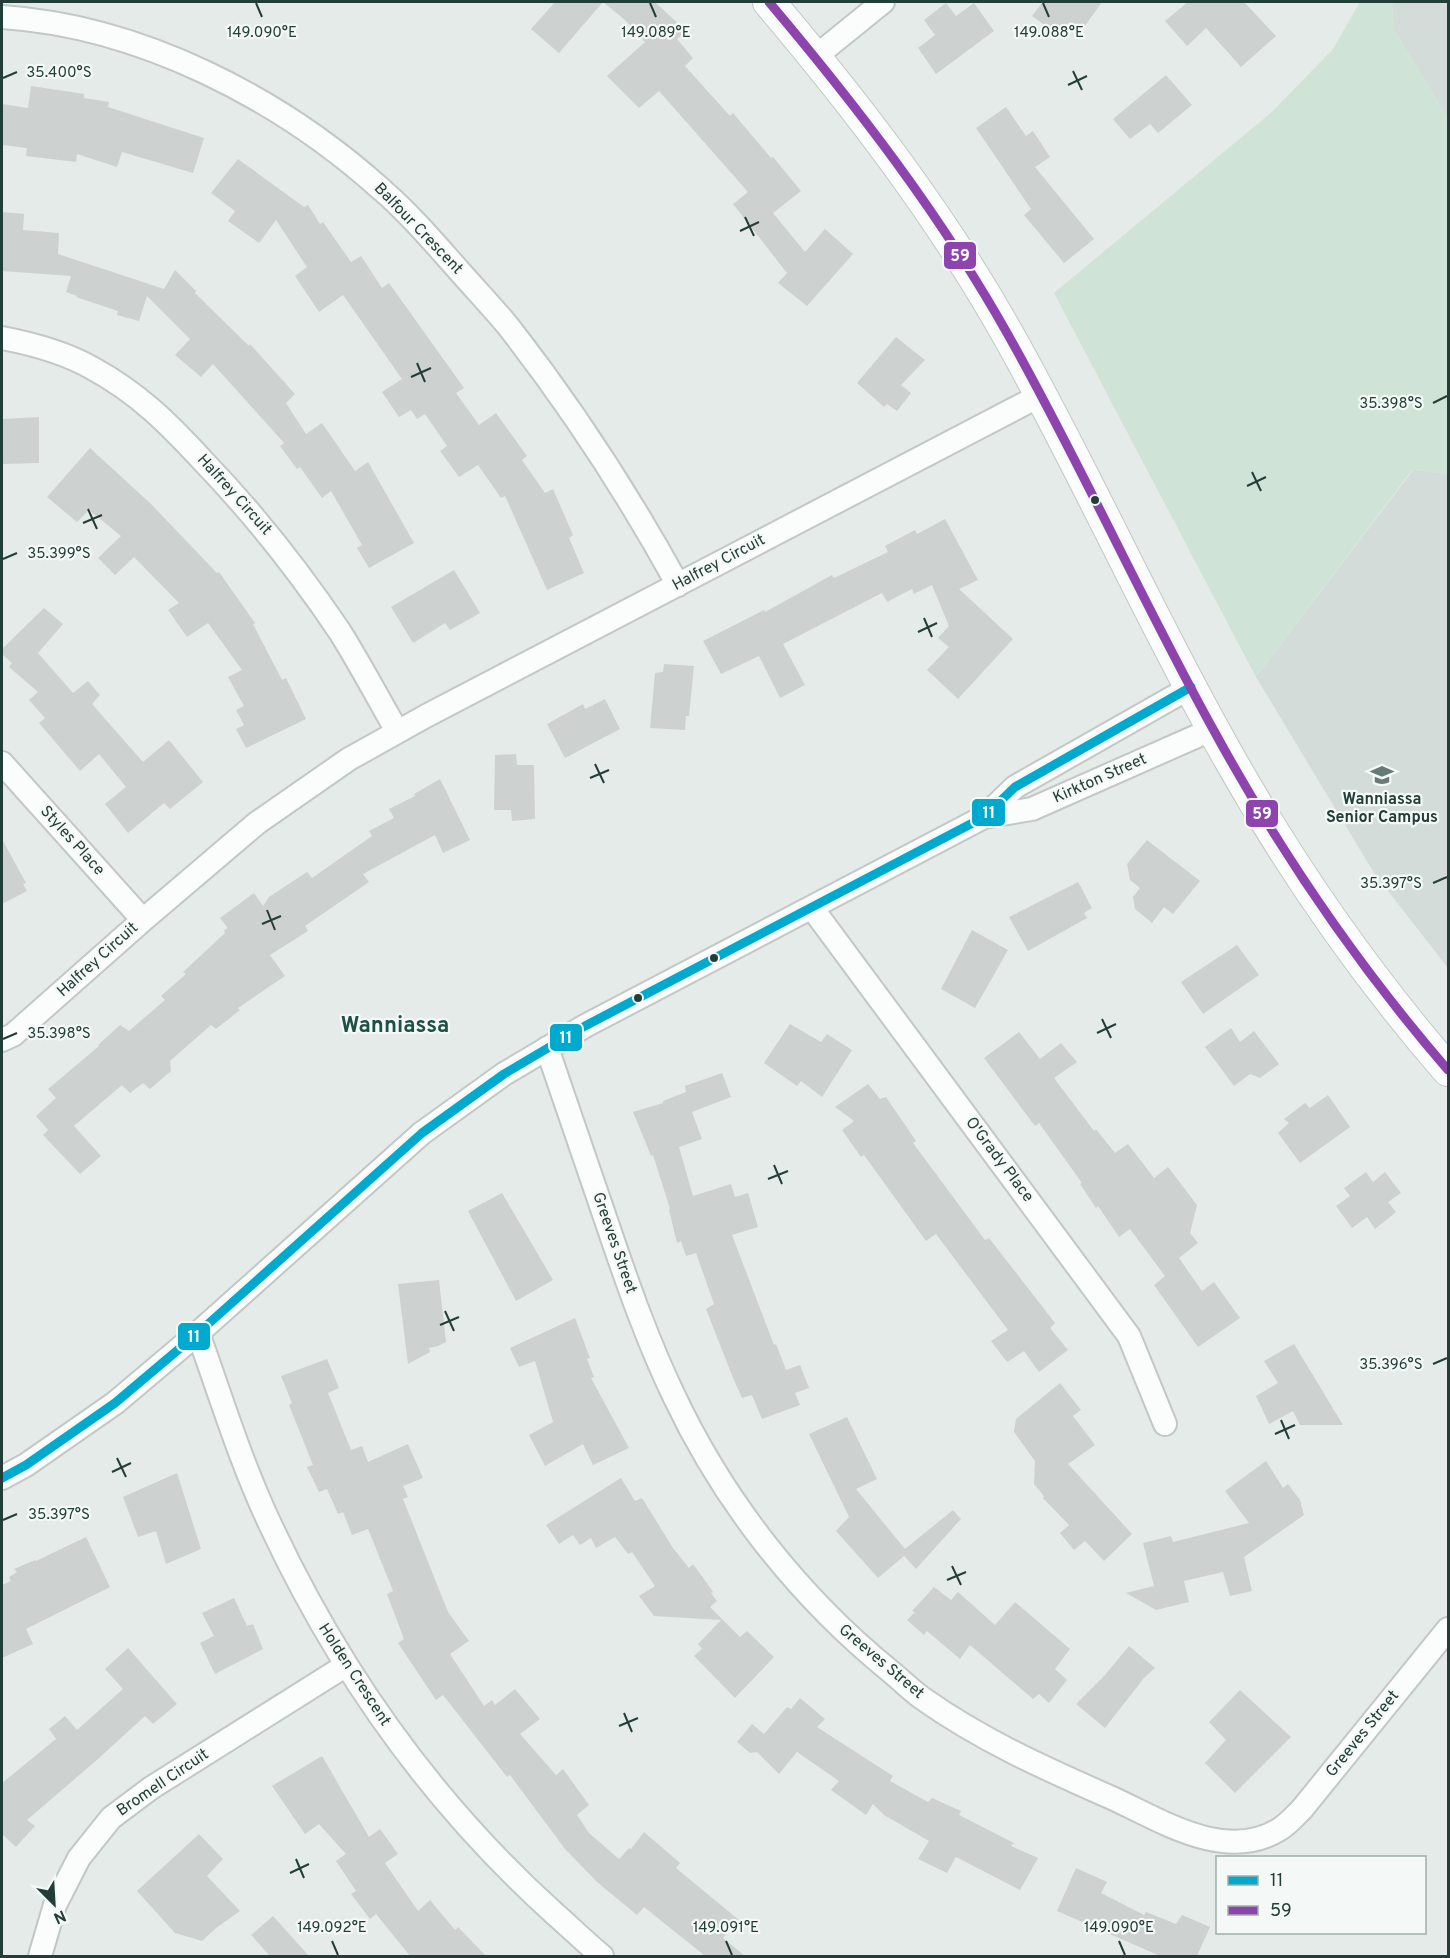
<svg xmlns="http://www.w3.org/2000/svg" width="1450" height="1958" viewBox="0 0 1450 1958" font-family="Overpass,sans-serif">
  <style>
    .built { fill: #d3dcd8 }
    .green { fill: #cfe3d6 }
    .building { fill: #cdd2d0 }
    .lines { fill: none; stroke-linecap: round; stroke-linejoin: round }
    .street-casing { stroke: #c2c8c5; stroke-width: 26 }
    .secondary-casing { stroke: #c1c8c5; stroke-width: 34 }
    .street { stroke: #fbfcfc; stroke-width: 22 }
    .secondary { stroke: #fbfcfc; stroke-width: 32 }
    .bus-1-casing { stroke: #f4f9f7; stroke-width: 14 }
    .bus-2-casing { stroke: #f4f9f7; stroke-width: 14 }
    .bus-1 { stroke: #00a9ce; stroke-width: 9 }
    .bus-2 { stroke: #8e44ad; stroke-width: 9 }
    .ticks { fill: none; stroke: #233e38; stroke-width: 2 }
    .bus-dot { fill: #233e38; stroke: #f4f9f7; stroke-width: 2 }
    .labels { text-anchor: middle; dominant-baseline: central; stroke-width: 4.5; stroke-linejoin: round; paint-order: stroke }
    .street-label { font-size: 16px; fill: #233e38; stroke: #f4f9f7 }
    .poi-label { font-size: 16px; font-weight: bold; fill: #233e38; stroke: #f4f9f7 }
    .district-label { font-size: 22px; font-weight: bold; fill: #1f5046; stroke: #f4f9f7 }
    .ticks-label { font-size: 15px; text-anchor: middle; fill: #233e38; stroke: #f4f9f7; stroke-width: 4.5; stroke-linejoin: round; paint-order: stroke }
    .line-badge { stroke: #f4f9f7; stroke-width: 2 }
    .badge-label { font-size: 16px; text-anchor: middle; font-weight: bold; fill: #fff }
  </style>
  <rect width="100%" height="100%" fill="#e5ebe8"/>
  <!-- built -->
  <path class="built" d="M1394 2H1448V119L1394 30 1392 6Z
    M1413 470 1448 474V968L1374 873 1256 677Z"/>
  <!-- green -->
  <path class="green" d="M1360 2H1394L1392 6 1394 30 1448 119V474L1412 470 1256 677 1054 293 1272 112 1333 49Z"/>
  <!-- building -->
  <path class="building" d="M555 2H655L686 31 677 39 693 58 685 66 730 116 733 113 771 158 773 157 801 191 773 213 805 252 825 229 853 254 807 306 778 283 787 273 733 204 748 192 659 91 639 108 607 76 645 42 625 20 603 2 559 53 531 29Z
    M1040 2H1102L1082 30 1070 22 1061 37 1032 16 1042 3Z
    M1188 2H1244L1276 36 1241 67 1206 28 1187 46 1165 21Z
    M946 3 956 16 974 3 994 31 936 74 918 48 935 35 924 20Z
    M1166 75 1192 105 1158 133 1150 124 1130 139 1113 119Z
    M31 86 84 94V98L109 102 108 107 204 138 193 173 122 152 117 167 77 154 76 162 26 156 27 148 2 145V104L28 108Z
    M1006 107 1026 136 1033 131 1050 157 1035 167 1094 239 1064 263 1024 215 1031 209 976 128Z
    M238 159 304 207 308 205 320 224 323 222 351 262 361 256 382 288 389 283 464 388 456 393 479 425 496 413 527 456 522 460 545 493 553 489 573 535 569 538 584 573 547 590 505 496 501 498 478 465 459 477 440 451 447 446 425 414 417 419 411 410 399 417 382 392 402 379 343 295 319 312 295 276 307 267 276 220 259 243 228 221 235 211 211 193Z
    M2 212 24 214 23 230 59 233 58 254 164 289 175 270 196 291 195 293 249 346 250 344 295 394 286 403 306 434 322 423 355 471 368 462 414 543 369 568 357 548 362 545 331 491 322 498 300 467 297 469 280 446 284 443 213 364 201 377 175 355 190 339 147 296 139 321 117 315 118 311 76 297 77 296 66 292 71 276 2 271Z
    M896 337 925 360 901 385 911 393 897 411 887 404 884 407 857 383Z
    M39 417V463L2 464V419Z
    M90 448 151 504 217 573 219 572 255 623 253 624 282 680 286 678 306 719 246 748 236 729 244 725 236 710 244 706 228 677 242 670 208 623 187 637 168 610 179 603 134 557 115 575 98 558 121 536 89 510 77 522 47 497Z
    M945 519 978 580 959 589 1013 639 958 699 927 670 949 647 938 638 949 626 932 585 914 594 912 589 887 602 882 593 783 644 805 685 780 698 759 656 721 674 703 641 764 610 765 612 832 575 834 578 888 552 885 546 915 530 917 534Z
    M454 570 480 613 450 630 445 623 413 643 391 607Z
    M44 608 63 624 38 653 73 693 88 681 100 695 92 704 143 762 169 740 203 782 170 809 164 803 128 833 105 804 126 787 99 754 80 771 39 723 45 718 29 700 38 692 9 667 12 663 2 654V649Z
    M664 664 694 666 689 716H686L685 730 650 728 655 673 663 672Z
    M605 699 620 729 565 758 547 724 583 704 585 709Z
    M516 754 517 765H534L535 819 512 821 511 810H494L495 755Z
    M440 779 470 840 443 853 435 835 363 874 369 882 305 926 308 931 270 955 285 976 238 1008 240 1010 216 1029 211 1025 170 1061 171 1071 150 1089 143 1083 130 1093 122 1085 74 1126 101 1156 80 1174 43 1135 48 1130 36 1116 56 1098 48 1089 99 1046 98 1045 120 1025 129 1031 165 1000 161 996 186 974 183 972 225 933 224 930 228 928 220 918 254 893 263 906 269 897 307 872 312 878 372 836 369 831 394 818 389 809 415 796 414 794Z
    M2 839 26 883 23 884 27 891 2 904Z
    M1147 840 1200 881 1173 914 1164 907 1152 923 1135 909 1133 897 1140 888 1130 880 1127 864Z
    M1078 882 1092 908 1084 913 1087 918 1028 951 1009 917Z
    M972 930 1008 950 975 1008 941 989Z
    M1237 945 1259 975 1203 1014 1181 982Z
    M790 1024 821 1042 827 1034 852 1050 822 1097 801 1081 797 1086 764 1063Z
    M1231 1028 1240 1042 1254 1031 1279 1064 1260 1078 1250 1074 1234 1086 1205 1047Z
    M1019 1032 1040 1059 1061 1043 1077 1062 1054 1078 1094 1131 1096 1129 1115 1153 1128 1144 1154 1178 1168 1167 1197 1205 1190 1233 1198 1243 1179 1258 1202 1291 1214 1282 1240 1318 1198 1347 1154 1285 1165 1276 1130 1229 1119 1237 1098 1206 1096 1208 1080 1184 1082 1183 1039 1123 1035 1126 984 1058Z
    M722 1073 731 1097 692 1112 702 1139 679 1147 693 1196 731 1184 735 1197 748 1193 758 1227 732 1235 774 1345 776 1344 786 1370 800 1365 809 1388 795 1393 800 1405 762 1419 752 1395 742 1398 733 1378 706 1309 714 1304 696 1253 686 1256 681 1241 677 1243 669 1210 670 1209 653 1155 651 1156 633 1112 663 1103V1101L686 1092 685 1086Z
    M868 1084 880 1099 886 1097 916 1141 913 1143 985 1240 989 1238 1055 1323 1050 1328 1068 1350 1039 1372 1024 1351 1007 1362 991 1341 1008 1330 936 1234 926 1241 864 1155 861 1157 842 1130 854 1121 835 1107Z
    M1328 1095 1350 1127 1300 1163 1278 1133 1289 1123 1284 1119 1305 1103 1310 1108Z
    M1366 1172 1373 1182 1385 1172 1401 1193 1388 1202 1396 1212 1375 1229 1367 1217 1352 1228 1336 1206 1350 1196 1344 1188Z
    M502 1193 553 1280 516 1301 468 1211Z
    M439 1280 446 1342 438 1346 429 1348 430 1352 408 1364 398 1284Z
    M575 1318 590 1358 587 1359 594 1377 591 1378 629 1448 593 1465 583 1444 545 1466 529 1435 553 1422 535 1361 519 1367 510 1348Z
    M1294 1344 1343 1425H1300L1293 1411 1269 1424 1256 1396 1278 1383 1264 1361Z
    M327 1359 339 1388 328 1393 351 1450 362 1446 368 1462 408 1444 423 1478 403 1486 408 1497 403 1499 448 1612 469 1641 450 1654 484 1706 492 1700 495 1705 515 1689 540 1719 520 1734 556 1775 563 1769 589 1805 577 1815 589 1833 619 1859 629 1848 631 1849 644 1832 680 1863 676 1868 739 1920 723 1938 745 1956H705L644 1907 637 1915 597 1882 565 1849 510 1775 507 1777 443 1695 436 1700 398 1643 404 1639 387 1594 393 1591 368 1529 352 1535 343 1512 338 1514 327 1489 319 1492 307 1467 313 1465 289 1405 292 1403 281 1376Z
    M1060 1383 1081 1410 1073 1416 1095 1445 1068 1464 1132 1534 1104 1561 1085 1541 1074 1550 1060 1533 1069 1525 1043 1498 1044 1496 1034 1484 1035 1461 1014 1432 1016 1419Z
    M847 1417 877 1479 856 1489 905 1549 953 1510 961 1519 916 1569 904 1556 878 1578 836 1531 849 1517 809 1434Z
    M1266 1461 1283 1488 1288 1484 1300 1500 1304 1515 1244 1557 1252 1591 1230 1596 1223 1572 1184 1581 1189 1602 1156 1610 1126 1593 1154 1586 1143 1543 1171 1536 1173 1542 1249 1523 1225 1491Z
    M177 1473 201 1549 166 1564 156 1531 138 1537 123 1497Z
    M621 1478 635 1501 642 1498 673 1548 689 1568 693 1564 704 1579 713 1592 711 1593 717 1601 710 1607 740 1637 747 1631 774 1657 735 1698 694 1656 702 1649 698 1644 721 1620 654 1616 639 1596 655 1586 632 1552 628 1554 615 1537 596 1548 591 1538 580 1545 573 1535 559 1544 546 1525Z
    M86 1537 110 1587 26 1629 33 1644 2 1658V1585L11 1581 9 1577 17 1572 14 1569 35 1560 36 1561Z
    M934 1587 951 1600 958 1592 995 1625 1015 1602 1070 1649 1055 1669 1067 1680 1049 1703 1039 1694 1033 1699 970 1645 960 1659 927 1631 924 1635 907 1620 915 1612 912 1611Z
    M234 1598 247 1626 253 1624 263 1649 215 1674 200 1643 214 1636 202 1613Z
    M1129 1646 1155 1668 1144 1678 1105 1728 1076 1704 1105 1675Z
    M128 1648 177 1704 153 1724 145 1716 98 1759 27 1820 35 1826 16 1847 2 1834V1783L56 1739 49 1729 65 1716 77 1730 123 1689 105 1669Z
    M1240 1690 1291 1737 1235 1793 1205 1763 1226 1740 1209 1722Z
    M800 1698 825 1719 817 1727 893 1776 890 1781 928 1802 932 1798 961 1811 959 1815 1014 1843 1011 1846 1038 1858 1020 1890 956 1857 947 1873 918 1859 929 1841 884 1815 873 1804 866 1815 831 1790 839 1781 797 1752 779 1774 757 1752 750 1753 737 1742 752 1724 764 1734 787 1707 791 1709Z
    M322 1756 369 1837 380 1829 398 1854 385 1863 418 1911 430 1900 455 1930 458 1927 486 1956H410L376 1914 370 1919 351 1894 356 1891 336 1861 346 1854 319 1824 305 1834 272 1786Z
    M199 1834 223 1859 207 1876 240 1911 216 1928 202 1941 175 1933 137 1891Z
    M1076 1868 1107 1882 1101 1893 1144 1915 1146 1912 1176 1924 1182 1915 1210 1927 1197 1956H1160L1057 1911Z
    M273 1916 309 1956H270L251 1935Z"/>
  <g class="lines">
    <!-- street casing -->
    <g class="street-casing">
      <path id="street" d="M2 17C140 26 280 98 382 190 411 215 436 245 462 274 477 291 493 308 508 326 572 408 628 494 678 585
        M815 57 883 2
        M2 338C33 344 64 352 92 368 138 393 168 423 203 461 254 514 299 571 340 632 360 664 378 698 397 731
        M2 763 143 920
        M984 817 1032 809 1213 729
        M812 908 1129 1336 1165 1424
        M2 1040 13 1035 143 920 257 823 349 759 426 716 1041 395
        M547 1048C567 1108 588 1168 609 1229 628 1285 648 1342 674 1396 724 1502 799 1597 890 1671 901 1680 911 1690 922 1698 981 1740 1046 1769 1112 1798 1162 1821 1226 1863 1280 1829 1288 1824 1295 1816 1302 1809L1448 1629
        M198 1333C221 1397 241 1463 270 1524 339 1672 434 1805 555 1914 571 1928 586 1943 602 1956
        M2 1478 26 1465 115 1403 198 1333 422 1133 504 1074 585 1026 984 817 1015 787 1191 687
        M40 1956 55 1905 79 1858 111 1818 151 1788 345 1666"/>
    </g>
    <!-- secondary casing -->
    <g class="secondary-casing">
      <path id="secondary" d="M769 2C856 105 940 214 1007 333 1080 462 1141 599 1213 729 1279 850 1358 966 1448 1070"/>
    </g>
    <!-- street -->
    <use href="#street" class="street"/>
    <!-- secondary -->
    <use href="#secondary" class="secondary"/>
    <!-- bus-1 casing -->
    <g class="bus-1-casing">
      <path id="bus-1" d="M2 1478 26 1465 115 1403 198 1333 422 1133 504 1074 585 1026 984 817 1015 787 1191 687"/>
    </g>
    <!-- bus-2 casing -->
    <g class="bus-2-casing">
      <path id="bus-2" d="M769 2C856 105 940 214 1007 333 1080 462 1141 599 1213 729 1279 850 1358 966 1448 1070"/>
    </g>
    <!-- bus-1 -->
    <use href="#bus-1" class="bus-1"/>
    <!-- bus-2 -->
    <use href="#bus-2" class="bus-2"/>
  </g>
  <!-- ticks -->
  <path class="ticks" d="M256 3 262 17M650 3 656 17M1043 3 1049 17M1073 71 1082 90M3 78 17 72M1068 85 1087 76M745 217 754 236M740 231 759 222M417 363 425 382M411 377 431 368M1433 403 1447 396M1252 472 1261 491M1247 486 1266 477M88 509 97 529M83 523 102 515M3 559 17 553M924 618 932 637M918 632 937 623M595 764 604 783M590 778 609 770M1433 883 1447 877M267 910 275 930M262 924 281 916M1102 1019 1111 1038M1097 1033 1116 1024M3 1039 17 1033M774 1165 782 1184M768 1179 788 1171M445 1311 454 1331M440 1325 459 1317M1433 1364 1447 1358M1281 1420 1289 1439M1275 1434 1295 1425M117 1458 126 1477M112 1472 131 1463M3 1520 17 1514M952 1566 961 1585M947 1580 966 1572M624 1713 632 1732M619 1726 638 1718M296 1859 304 1878M290 1873 309 1864M332 1941 338 1955M726 1941 732 1955M1119 1941 1125 1955"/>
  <!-- icons -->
  <defs>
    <g id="school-bare" transform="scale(1.8)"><path d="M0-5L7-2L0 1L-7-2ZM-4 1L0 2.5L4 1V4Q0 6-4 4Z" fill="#677b76" stroke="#f4f9f7" stroke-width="2.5" paint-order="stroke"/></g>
  </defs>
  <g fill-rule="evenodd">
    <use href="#school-bare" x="1382" y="775"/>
  </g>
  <!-- markers -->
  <g class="bus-dot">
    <circle cx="1095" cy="500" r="5"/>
    <circle cx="714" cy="958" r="5"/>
    <circle cx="638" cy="998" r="5"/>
  </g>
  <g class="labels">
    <!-- street labels -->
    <g class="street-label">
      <text transform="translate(418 229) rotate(46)">Balfour Crescent</text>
      <text transform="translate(234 495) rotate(48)">Halfrey Circuit</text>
      <text transform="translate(719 563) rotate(-28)">Halfrey Circuit</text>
      <text transform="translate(1100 779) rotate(-24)">Kirkton Street</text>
      <text transform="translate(72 841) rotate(48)">Styles Place</text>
      <text transform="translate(98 960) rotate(-42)">Halfrey Circuit</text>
      <text transform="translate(999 1160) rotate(53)">O'Grady Place</text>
      <text transform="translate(614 1243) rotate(71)">Greeves Street</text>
      <text transform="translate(881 1662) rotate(40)">Greeves Street</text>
      <text transform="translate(354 1675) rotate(57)">Holden Crescent</text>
      <text transform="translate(1363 1734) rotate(-51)">Greeves Street</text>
      <text transform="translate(163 1783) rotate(-34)">Bromell Circuit</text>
    </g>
    <!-- poi labels -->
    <g class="poi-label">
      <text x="1382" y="800">Wanniassa<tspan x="1382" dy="18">Senior Campus</tspan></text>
    </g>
    <!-- district labels -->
    <g class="district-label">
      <text x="395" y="1026">Wanniassa</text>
    </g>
  </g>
  <g class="ticks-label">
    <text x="262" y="37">149.090°E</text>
    <text x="656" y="37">149.089°E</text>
    <text x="1049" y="37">149.088°E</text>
    <text x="59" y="77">35.400°S</text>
    <text x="1391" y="408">35.398°S</text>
    <text x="59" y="558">35.399°S</text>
    <text x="1391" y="888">35.397°S</text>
    <text x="59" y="1038">35.398°S</text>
    <text x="1391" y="1369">35.396°S</text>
    <text x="59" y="1519">35.397°S</text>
    <text x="332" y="1932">149.092°E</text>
    <text x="726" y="1932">149.091°E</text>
    <text x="1119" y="1932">149.090°E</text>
  </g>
  <g class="line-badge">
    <rect x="943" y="241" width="34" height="29" rx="6" fill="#8e44ad"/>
    <rect x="971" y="798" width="35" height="29" rx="6" fill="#00a9ce"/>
    <rect x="1245" y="799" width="34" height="29" rx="6" fill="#8e44ad"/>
    <rect x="549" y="1023" width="34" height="29" rx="6" fill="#00a9ce"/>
    <rect x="177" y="1322" width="34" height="29" rx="6" fill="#00a9ce"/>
  </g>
  <g class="badge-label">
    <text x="960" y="261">59</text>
    <text x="989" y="818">11</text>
    <text x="1262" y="819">59</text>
    <text x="566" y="1043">11</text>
    <text x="194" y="1342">11</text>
  </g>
  <!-- border -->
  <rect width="1450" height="1958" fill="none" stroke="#233e38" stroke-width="6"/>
  <!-- legend -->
  <rect x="1216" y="1856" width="210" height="78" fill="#f4f9f7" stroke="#a0aeab" stroke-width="1.5"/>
  <rect x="1228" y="1876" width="30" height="9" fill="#00a9ce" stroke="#a0aeab" stroke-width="1.5"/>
  <text x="1270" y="1886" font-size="18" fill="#233e38">11</text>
  <rect x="1228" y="1906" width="30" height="9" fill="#8e44ad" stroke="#a0aeab" stroke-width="1.5"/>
  <text x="1270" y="1916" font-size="18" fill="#233e38">59</text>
  <!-- north arrow -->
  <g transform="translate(54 1904) rotate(156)" stroke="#f4f9f7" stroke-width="4.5" paint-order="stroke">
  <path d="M0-4.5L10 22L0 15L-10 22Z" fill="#233e38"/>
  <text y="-9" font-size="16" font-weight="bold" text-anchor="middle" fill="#233e38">N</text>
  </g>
</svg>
